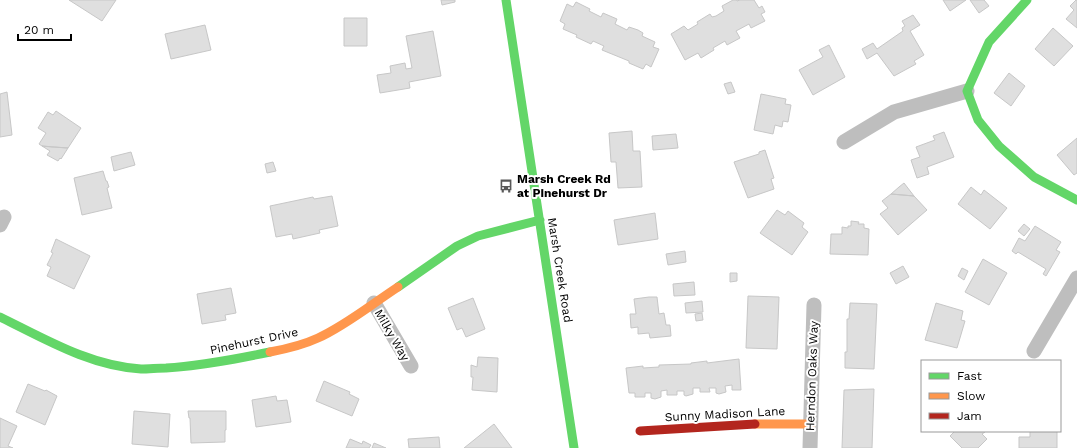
<svg xmlns="http://www.w3.org/2000/svg" width="1077" height="448" viewBox="0 0 1077 448" font-family="'Work Sans',sans-serif">
  <style>
    .building { fill: #dfdfdf; stroke: #c7c7c7 }
    .lines { fill: none; stroke-linecap: round; stroke-linejoin: round }
    .street { stroke: #bebebe; stroke-width: 15 }
    .fast { stroke: #63d668; stroke-width: 9 }
    .slow { stroke: #ff974d; stroke-width: 9 }
    .jam { stroke: #b3261e; stroke-width: 9 }
    .labels { text-anchor: middle; dominant-baseline: central; stroke-width: 4; stroke-linejoin: round; paint-order: stroke }
    .poi-label { font-size: 12px; font-weight: bold; fill: #000; stroke: #fff; text-anchor: start }
    .street-label { font-size: 12px; fill: #000; stroke: #fff }
  </style>
  <rect width="100%" height="100%" fill="#fff"/>
  <!-- building -->
  <path class="building" d="M69 0H116L102 21Z
    M441 0H455V2L442 5Z
    M733 0H737V1L740 0H754L759 8 762 6 765 12 761 14 765 21 751 28 749 24 736 31 740 38 727 45 725 41 713 48 714 50 701 58 698 53 685 60 671 34 684 26 688 30 698 24 697 22 710 14 712 17 716 16 724 11 722 6Z
    M943 0H966L950 11Z
    M970 0H984L989 6 979 13Z
    M1076 0H1077V28L1066 19 1074 10 1070 6Z
    M576 2 590 9 589 11 601 17 603 13 617 19 615 24 627 30 629 27 638 30 643 33 642 36 655 42 653 47 659 49 651 67 646 64 643 69 629 63V61L602 50 604 46 593 41 591 44 576 37 577 35 563 29 565 24 560 21 567 4 573 7Z
    M913 15 920 25 910 31 924 55 914 61 916 64 894 76 877 53 867 59 862 49 873 43 877 49 903 31 902 28 905 26 902 21Z
    M344 18H367V46H344Z
    M205 25 211 50 171 59 165 34Z
    M1053 28 1073 46 1054 66 1035 49Z
    M433 31 441 76 409 82 410 88 380 93 377 75 391 73 390 66 405 63 406 69 412 68 406 36Z
    M829 45 845 77 813 95 799 70 823 57 819 50Z
    M1009 73 1025 86 1011 106 994 93Z
    M731 82 735 92 728 94 724 84Z
    M7 92 12 135 0 137V94Z
    M761 94 786 99 785 104 791 105 788 122 783 121 782 127 775 125 773 134 754 130Z
    M56 111 81 128 68 148 42 146 39 144 46 133 38 128 48 112 53 115Z
    M632 131 633 151H640L642 187 618 188 616 162H611L609 133Z
    M944 132 954 157 927 167 929 174 917 178 911 160 920 157 916 147 935 140 933 136Z
    M676 134 678 148 653 150 652 136Z
    M1077 138V173L1074 175 1057 155Z
    M42 146 52 147 68 148 61 159 60 158 58 161 47 155 50 151Z
    M765 150 774 178 771 179 774 189 748 198 734 162 759 154V152Z
    M131 152 135 165 114 171 111 157Z
    M273 162 276 171 267 173 265 164Z
    M103 171 106 181H107L109 187 107 188 112 208 82 215 74 178Z
    M904 183 914 196 891 194 899 187Z
    M971 187 981 195 984 190 1007 208 990 229 958 204Z
    M891 194 914 196 927 210 898 235 880 214 888 208 882 201Z
    M332 196 338 226 319 230 320 233 293 239 292 234 276 237 270 206 313 197 314 199Z
    M777 210 785 215 788 211 804 223 802 227 808 232 792 255 760 233Z
    M655 213 658 239 618 245 614 220Z
    M851 221 859 222 858 224H864V228L869 229 868 255 830 254 831 234H842V227L848 228V226H851Z
    M1024 224 1030 229 1024 236 1018 231Z
    M1035 226 1061 242 1056 250 1060 252 1046 276 1043 274 1046 269 1018 252 1016 254 1012 251 1019 238 1025 241Z
    M56 239 90 256 74 289 47 276 51 267 47 265 53 253 51 252Z
    M685 251 686 262 668 265 666 254Z
    M983 259 1007 273 989 305 965 292Z
    M903 266 909 277 896 284 890 273Z
    M962 268 968 271 964 280 958 276Z
    M730 273H737V281L730 282Z
    M694 282 695 295 674 296 673 284Z
    M231 288 236 313 225 315 226 320 202 324 197 294Z
    M748 296 779 297 777 349 746 348Z
    M649 297H657L659 314 664 313 666 325H670L671 336 650 338 649 333 638 334V327L631 328 630 314H636L634 299Z
    M473 298 485 329 466 337 462 328 457 330 448 308Z
    M702 301 703 312 686 313 685 303Z
    M850 303 877 304 874 369 845 368V352H847V319H849Z
    M936 303 963 311 961 320 965 321 957 348 925 340Z
    M702 313 703 320 696 321 695 314Z
    M478 357 498 358 497 392 472 390 473 377H471V365L477 367Z
    M739 359 741 390H732V385L725 386 726 392 719 394 716 393V388H709L710 392H700V388H693V394L686 396 684 395V391H677V395H667V390L661 391V397L655 399 651 398V393H645V397H635V393H629L626 368 643 366V368L659 367V365L691 364V363L707 361V363Z
    M324 381 350 392 349 394 359 399 352 416 316 401Z
    M28 384 45 391 46 390 57 396 45 425 16 412Z
    M874 389 872 448H842L844 390Z
    M276 396 277 401 287 400 291 422 256 427 252 400Z
    M134 411 170 414 168 447 132 444Z
    M188 411H226V430H225V442L191 443 190 418H189Z
    M0 418 17 426 8 446 13 448H0Z
    M494 424 512 448H464Z
    M955 431H984L985 432 982 434 987 439 978 448H962L950 436Z
    M1030 431H1057V448H1019V437H1030Z
    M439 437 440 448H409L408 439Z
    M350 439 362 444 363 441 371 445 369 448H346Z
    M374 443 386 448H372Z"/>
  <g class="lines">
    <!-- street -->
    <path class="street" d="M844 142 894 112 967 91
      M0 225 4 217
      M374 303 411 366
      M1034 351 1077 278
      M810 448 814 305"/>
    <!-- fast -->
    <path class="fast" d="M506 0 574 448
      M1027 0 989 42 967 91 978 120 999 146 1034 177 1077 200
      M398 287 457 246 478 236 540 220
      M0 317C45 339 90 366 141 369 149 369 158 368 166 368 201 366 236 359 270 352"/>
    <!-- slow -->
    <path class="slow" d="M270 352C286 349 303 345 318 338 345 326 372 304 398 287
      M755 424H811"/>
    <!-- jam -->
    <path class="jam" d="M640 431 755 424"/>
  </g>
  <!-- icons -->
  <defs>
    <g id="bus-bare" transform="scale(1.08)"><path d="M-5-6H5V4H4V6H2V4H-2V6H-4V4H-5ZM-3.5-4V0h7V-4ZM-3.5 1.2v1.5H-2V1.2ZM2 1.2v1.5H3.5V1.2Z" fill="#595959" stroke="#fff" stroke-width="2.5" paint-order="stroke"/></g>
  </defs>
  <g fill-rule="evenodd">
    <use href="#bus-bare" x="506" y="186"/>
  </g>
  <g class="labels">
    <!-- poi labels -->
    <g class="poi-label">
      <text x="517" y="179">Marsh Creek Rd<tspan x="517" dy="14">at Pinehurst Dr</tspan></text>
    </g>
    <!-- street labels -->
    <g class="street-label">
      <text transform="translate(560 270) rotate(81)">Marsh Creek Road</text>
      <text transform="translate(392 335) rotate(60)">Milky Way</text>
      <text transform="translate(254 341) rotate(-12)">Pinehurst Drive</text>
      <text transform="translate(812 376) rotate(-88)">Herndon Oaks Way</text>
      <text transform="translate(725 414) rotate(-3)">Sunny Madison Lane</text>
    </g>
  </g>
  <!-- legend -->
  <rect x="921" y="360" width="140" height="72" fill="#ffffff" stroke="#999999"/>
  <rect x="929" y="373" width="20" height="6" fill="#63d668" stroke="#999999"/>
  <text x="957" y="380" font-size="12" fill="#000000">Fast</text>
  <rect x="929" y="393" width="20" height="6" fill="#ff974d" stroke="#999999"/>
  <text x="957" y="400" font-size="12" fill="#000000">Slow</text>
  <rect x="929" y="413" width="20" height="6" fill="#b3261e" stroke="#999999"/>
  <text x="957" y="420" font-size="12" fill="#000000">Jam</text>
  <!-- scale -->
  <path d="M18 34v6h53v-6" fill="none" stroke="#000000" stroke-width="2"/>
  <text x="24" y="34" font-size="12" fill="#000000" stroke="#ffffff" stroke-width="3" paint-order="stroke">20 m</text>
</svg>
